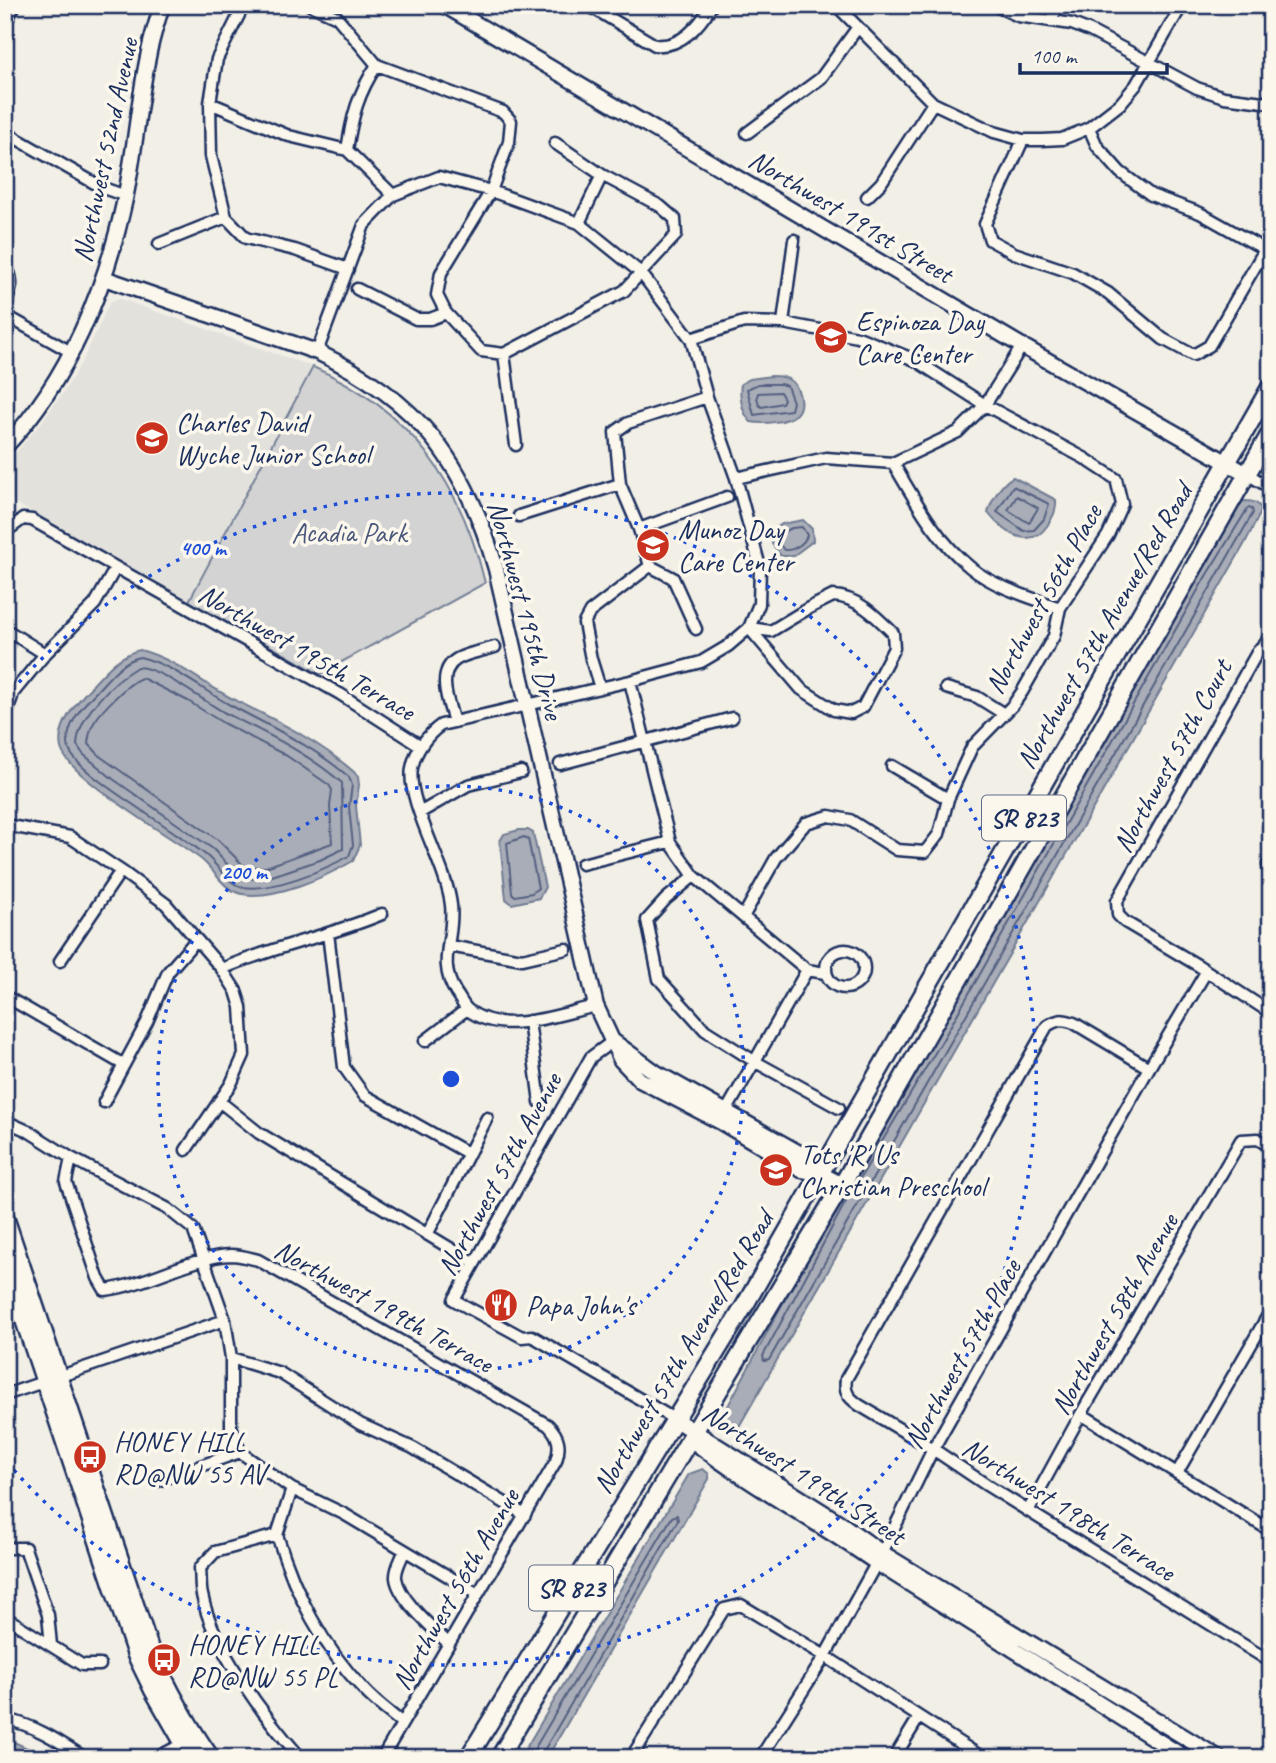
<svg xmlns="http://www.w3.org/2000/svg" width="1276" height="1763" viewBox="0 0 1276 1763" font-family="Caveat,sans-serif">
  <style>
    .built { fill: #e2e1dc }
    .green { fill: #d2d3d2; stroke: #768198; stroke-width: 2 }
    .water { fill: #a9adb7; stroke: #707b93; stroke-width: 2 }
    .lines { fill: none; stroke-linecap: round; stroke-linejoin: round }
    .shore { stroke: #546182; stroke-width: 2 }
    .street-casing { stroke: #1b2f5e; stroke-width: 15 }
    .secondary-casing { stroke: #1b2f5e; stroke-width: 19 }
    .primary-casing { stroke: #1b2f5e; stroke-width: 21 }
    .street { stroke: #fbf7ec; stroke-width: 10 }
    .secondary { stroke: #fbf7ec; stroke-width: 14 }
    .primary { stroke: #fbf7ec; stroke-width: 16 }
    .ring { fill: none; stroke: #1d4ed8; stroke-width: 3.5; stroke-dasharray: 3.5 7 }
    .labels { text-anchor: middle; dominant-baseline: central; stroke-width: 7; stroke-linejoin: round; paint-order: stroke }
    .shield { fill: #fbf7ec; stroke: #5e6b89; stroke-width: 2 }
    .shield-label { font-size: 26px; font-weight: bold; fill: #1b2f5e }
    .street-label { font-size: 28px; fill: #1b2f5e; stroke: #fbf7ec }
    .poi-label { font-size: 28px; fill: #1b2f5e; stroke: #fbf7ec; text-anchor: start }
    .park-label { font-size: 28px; fill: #49587b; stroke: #fbf7ec }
    .centre { fill: #1d4ed8; stroke: #fbf7ec; stroke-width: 3.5 }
    .ring-label { font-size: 21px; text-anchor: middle; font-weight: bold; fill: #1d4ed8; stroke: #fbf7ec; stroke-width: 7; stroke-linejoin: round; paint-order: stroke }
  </style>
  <rect width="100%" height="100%" fill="#f2efe6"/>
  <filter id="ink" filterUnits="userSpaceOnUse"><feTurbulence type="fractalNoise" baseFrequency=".0143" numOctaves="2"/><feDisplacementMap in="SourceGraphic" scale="14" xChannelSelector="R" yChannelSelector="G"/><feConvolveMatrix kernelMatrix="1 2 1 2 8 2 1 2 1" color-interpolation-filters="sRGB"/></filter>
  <g filter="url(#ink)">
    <!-- built -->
    <path class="built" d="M121 299 313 367 189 601 5 497V465L41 423 65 390 84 358 109 304 113 300Z"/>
    <!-- green -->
    <path class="green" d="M313 367C410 409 461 482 485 583L320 674 189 601Z"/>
    <!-- water -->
    <path class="water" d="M771 376C777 376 783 376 788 379 799 384 805 405 796 414 788 423 762 424 751 422 742 413 739 397 741 384L750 379Z
      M1013 477 1056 500C1057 510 1053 517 1047 526 1030 551 1003 532 988 513 991 500 1002 483 1013 477Z
      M1242 501C1252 501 1257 501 1262 510L1245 543 737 1430H725L721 1423 722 1417 837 1202 936 1037Z
      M803 520 812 529 813 541 793 556H781L772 544V531L782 524Z
      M140 650C175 659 203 684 235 700 277 721 319 741 354 772L358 777 359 785 356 806 360 845 353 861C326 877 273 900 242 894 223 890 216 872 202 860 174 838 68 778 61 748 56 726 76 703 90 688 104 673 119 654 140 650Z
      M519 830H528L533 833 545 887 539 898 512 904 506 899 500 841 504 834Z
      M703 1469 709 1474V1479L547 1758H520L689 1474Z
      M14 1742 42 1755 44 1752 54 1758H5V1751Z"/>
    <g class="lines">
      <!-- shore -->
      <path class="shore" d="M758 384H780L787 386 793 402 791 410 754 415 747 389Z
        M780 392 784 399 782 403 762 407 759 405 757 397 758 393Z
        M1013 486 1049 504 1044 519 1034 530 1024 531 997 512Z
        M1017 496 1038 508 1029 523 1008 510Z
        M1248 508 1252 509 1253 513 769 1360 764 1361 763 1356 844 1205 942 1041 1206 576Z
        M802 527 807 535C805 544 793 551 784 550L778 542 779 534 792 528Z
        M140 657C173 665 201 689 230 705 271 727 313 746 349 777L352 785 349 807 353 845 349 856C324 870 271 892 243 887 227 884 219 866 207 856 195 846 181 837 168 828 147 813 76 771 69 749 63 728 82 706 95 693 107 680 122 660 140 657Z
        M137 667C158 666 206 703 227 714 267 734 308 753 342 783L343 849 320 860 269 877 256 879 239 877 213 849 113 779 83 754 77 745C78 716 113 681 137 667Z
        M142 678 188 701 223 723 287 756 329 785 332 790 330 806 332 843 266 867H245L218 840 101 757 88 743C89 735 91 727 95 721 103 709 130 681 142 678Z
        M524 837 528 839 538 888 532 893 515 896 512 893 507 843Z
        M529 1758 672 1517 677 1515 678 1520 543 1752 542 1758"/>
      <!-- street casing -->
      <g class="street-casing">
        <path id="street" d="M244 5 217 59 210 103 211 156 226 217 246 238 295 250 348 269
          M310 5 337 17 377 65
          M588 5 655 45C681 48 699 26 712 5
          M836 5 933 103 994 132 1023 140H1042L1062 139 1089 128 1120 104 1136 85 1182 5
          M994 5 1018 16 1072 24 1090 31 1197 88 1224 97 1271 103
          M1050 21 1059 5
          M5 23 15 5
          M377 65 503 112 511 121 509 142 491 191 441 273 437 295 446 313 481 351 504 354 624 291 676 235 675 219 660 206 602 175 555 143
          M377 65C358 93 352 117 347 150L393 195
          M210 103 289 136 347 150
          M1089 128 1097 146 1120 172 1151 195 1200 213 1264 249
          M5 132 103 188 126 196
          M747 133 821 78 858 27
          M1023 140 985 224 990 240 1014 253 1073 273 1108 293 1163 339 1193 355 1209 346 1271 239
          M867 197 881 183 933 103
          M579 223 602 175
          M159 244 226 217
          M5 265C15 280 11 290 5 306
          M357 289 416 319H430L446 313
          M5 315 71 352
          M783 323 794 240
          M691 339 744 322 783 323 858 337 915 360 985 405 1084 458 1116 479 1122 504 1108 535 1060 608 1054 636 1022 692 1013 705 972 747 948 799 939 834 925 852 897 850 850 820 829 816 806 823 776 858 743 917
          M317 352 364 225 393 195 439 177 491 191 579 223 641 273 691 339 707 397 736 478 760 567 759 604 749 628 728 646 701 662 630 681 441 725C427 735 415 751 412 768 406 802 447 867 451 905 455 939 436 961 456 993 460 998 463 1006 468 1010 503 1037 558 1014 596 1006
          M504 354 516 445
          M893 463 958 432 985 405 1022 346
          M1247 474 1271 488
          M736 478 826 458 893 463C915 500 936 540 971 568 996 588 1030 597 1060 608
          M519 516 620 484
          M639 529 727 497
          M5 532 23 519 32 520 340 694 421 746
          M650 566 639 529 620 484 615 432 628 423 707 397
          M650 566 673 578 696 629
          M833 596C858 597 877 617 893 633L894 648 863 707 851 713 834 710 801 689 749 628 771 631 809 608Z
          M5 629 45 654
          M1271 636 1258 651 1117 901 1118 915 1125 922 1199 966 1271 1013
          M630 681 670 842 694 876 807 970 825 973
          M600 688 591 659 584 623 590 612 650 566
          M946 688 977 697 1004 714
          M5 720 13 693 45 654 95 604 115 569
          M454 722C449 704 435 672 457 659 467 653 483 651 495 647
          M560 764 732 718
          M892 766 948 799
          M421 812 468 785 521 772
          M5 825 70 837 124 873 166 904 222 969 236 991 241 1007 244 1055 231 1084 186 1150
          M1271 861 1268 865 1271 877
          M582 864 670 842
          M694 876 666 899 647 920 659 979 705 1030 754 1061 839 1108
          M328 933 344 1067 364 1095 469 1154
          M449 946 522 959 566 949
          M826 969a19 19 0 1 1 38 0a19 19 0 1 1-38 0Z
          M60 961 120 872
          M222 969C274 946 330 936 382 914
          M5 996 124 1065
          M529 1021 540 1102
          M425 1041 467 1009
          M613 1041 591 1057 454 1300 522 1337 532 1336 674 1419
          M1149 1068 1074 1023C1062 1019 1058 1019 1047 1026L846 1379C844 1392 848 1397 859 1405L933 1449 988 1486 1271 1662
          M219 1101 259 1133 468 1259
          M104 1102 147 1022 168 972 196 940
          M724 1115 807 970
          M10 1123 28 1131 71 1158 168 1209 193 1229 225 1320 231 1358V1426L240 1452 292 1489 344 1514 478 1594
          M71 1158 66 1182 98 1278 105 1290C147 1285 193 1256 231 1255 240 1255 250 1258 258 1260L548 1425C559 1436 561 1446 556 1461L382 1758
          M428 1233 487 1118
          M231 1358 280 1373 360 1424 413 1448 525 1515
          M5 1395 225 1320
          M1081 1414 1271 1531
          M5 1460H6
          M1177 1473 1271 1310
          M155 1482 240 1452
          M1028 1511 1081 1414 1241 1140 1258 1139 1271 1147
          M277 1535 215 1552 200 1568C201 1577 200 1587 202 1595 213 1649 265 1718 301 1758
          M277 1535C296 1595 321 1645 365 1691 376 1703 390 1713 402 1723
          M277 1535 292 1489
          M5 1548H25L48 1615 51 1645
          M404 1552C401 1560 395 1569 396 1578 399 1600 434 1629 449 1644
          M5 1617 82 1665H100
          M5 1719C35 1725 60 1742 85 1758
          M156 1758 187 1742
          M631 1758 724 1609 741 1605 825 1656 983 1758
          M760 1758 825 1656 882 1553 933 1449 1149 1068 1206 972
          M894 1758 919 1717"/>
      </g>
      <!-- secondary casing -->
      <g class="secondary-casing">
        <path id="secondary" d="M444 5 1022 346 1247 474
          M104 278 317 352C419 400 466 463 496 569L596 1006 621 1060 640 1080 721 1122 802 1170 821 1174 842 1185
          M5 447C69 379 106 288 125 199 135 152 138 104 148 57 151 39 157 22 162 5
          M614 1042 655 1072 817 1163 821 1174
          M674 1419 837 1521 882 1553 1219 1758
          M693 1441C751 1486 817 1521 877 1563L1185 1758"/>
      </g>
      <!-- primary casing -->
      <g class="primary-casing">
        <path id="primary" d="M5 1217 150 1649C167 1687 187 1724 211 1758
          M5 1263 136 1655 153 1690 192 1758
          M468 1758 745 1305 1271 386
          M499 1758 842 1185 1271 432"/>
      </g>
      <!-- street -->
      <use href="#street" class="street"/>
      <!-- secondary -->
      <use href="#secondary" class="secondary"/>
      <!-- primary -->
      <use href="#primary" class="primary"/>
    </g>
  </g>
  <!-- distance rings -->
  <g class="ring">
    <circle cx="451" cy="1079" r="293"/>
    <path d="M5 698A586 586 0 1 1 5 1460"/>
  </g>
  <!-- icons -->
  <defs>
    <g id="school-disc" transform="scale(1.75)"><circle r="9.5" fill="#c8321e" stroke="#fbf7ec"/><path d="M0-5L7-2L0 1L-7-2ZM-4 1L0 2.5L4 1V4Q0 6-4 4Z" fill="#fff"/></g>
    <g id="restaurant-disc" transform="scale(1.75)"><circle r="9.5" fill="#c8321e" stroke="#fbf7ec"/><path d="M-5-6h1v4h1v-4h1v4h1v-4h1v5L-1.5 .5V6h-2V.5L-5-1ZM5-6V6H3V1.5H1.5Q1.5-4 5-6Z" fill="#fff"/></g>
    <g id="bus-disc" transform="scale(1.75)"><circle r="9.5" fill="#c8321e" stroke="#fbf7ec"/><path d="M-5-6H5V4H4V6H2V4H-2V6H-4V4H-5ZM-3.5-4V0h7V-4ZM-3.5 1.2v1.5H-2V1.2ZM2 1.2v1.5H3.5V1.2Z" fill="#fff"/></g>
  </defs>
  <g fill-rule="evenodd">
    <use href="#school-disc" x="831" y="337"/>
    <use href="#school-disc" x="152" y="438"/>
    <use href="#school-disc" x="653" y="545"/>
    <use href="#school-disc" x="776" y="1170"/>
    <use href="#restaurant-disc" x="501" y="1305"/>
    <use href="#bus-disc" x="90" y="1457"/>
    <use href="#bus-disc" x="164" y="1660"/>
  </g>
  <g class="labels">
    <!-- shield labels -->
    <g class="shield">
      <rect x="982" y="795.5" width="84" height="45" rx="5"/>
      <rect x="529" y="1565.5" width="84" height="45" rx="5"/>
    </g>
    <g class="shield-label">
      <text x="1024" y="818">SR 823</text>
      <text x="571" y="1588">SR 823</text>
    </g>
    <!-- street labels -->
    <g class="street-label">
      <text transform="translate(105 150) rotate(-78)">Northwest 52nd Avenue</text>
      <text transform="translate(851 216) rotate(31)">Northwest 191st Street</text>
      <text transform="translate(1043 599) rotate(-61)">Northwest 56th Place</text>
      <text transform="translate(526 610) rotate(75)">Northwest 195th Drive</text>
      <text transform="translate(1104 626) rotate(-60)">Northwest 57th Avenue/Red Road</text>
      <text transform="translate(307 652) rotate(30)">Northwest 195th Terrace</text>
      <text transform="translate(1172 756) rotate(-61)">Northwest 57th Court</text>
      <text transform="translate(499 1174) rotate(-61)">Northwest 57th Avenue</text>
      <text transform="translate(384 1306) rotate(29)">Northwest 199th Terrace</text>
      <text transform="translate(1114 1314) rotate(-60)">Northwest 58th Avenue</text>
      <text transform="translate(683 1352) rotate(-59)">Northwest 57th Avenue/Red Road</text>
      <text transform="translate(962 1354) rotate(-61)">Northwest 57th Place</text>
      <text transform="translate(804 1474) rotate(33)">Northwest 199th Street</text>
      <text transform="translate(1069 1509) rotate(32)">Northwest 198th Terrace</text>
      <text transform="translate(455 1589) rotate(-60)">Northwest 56th Avenue</text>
    </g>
    <!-- poi labels -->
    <g class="poi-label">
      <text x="856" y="321">Espinoza Day<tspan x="856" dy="32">Care Center</tspan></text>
      <text x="176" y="422">Charles David<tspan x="176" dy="32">Wyche Junior School</tspan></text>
      <text x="678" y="529">Munoz Day<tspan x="678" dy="32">Care Center</tspan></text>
      <text x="800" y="1154">Tots 'R' Us<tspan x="800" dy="32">Christian Preschool</tspan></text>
      <text x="526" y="1305">Papa John's</text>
      <text x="114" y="1441">HONEY HILL<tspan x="114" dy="32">RD@NW 55 AV</tspan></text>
      <text x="188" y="1644">HONEY HILL<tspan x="188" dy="32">RD@NW 55 PL</tspan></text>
    </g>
    <!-- park labels -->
    <g class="park-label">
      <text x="349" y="532">Acadia Park</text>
    </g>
  </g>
  <circle cx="451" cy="1079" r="10" class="centre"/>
  <g class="ring-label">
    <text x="203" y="555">400 m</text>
    <text x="244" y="879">200 m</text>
  </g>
  <!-- margin -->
  <rect width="1276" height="1763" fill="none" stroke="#fbf7ec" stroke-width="28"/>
  <rect x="14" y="14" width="1248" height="1735" fill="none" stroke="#1b2f5e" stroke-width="2.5" filter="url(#ink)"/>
  <!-- scale -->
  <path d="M1020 63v10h147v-10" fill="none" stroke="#1b2f5e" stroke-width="3.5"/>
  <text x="1031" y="63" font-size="21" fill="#1b2f5e" stroke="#fbf7ec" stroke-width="5" paint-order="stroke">100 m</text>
</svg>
